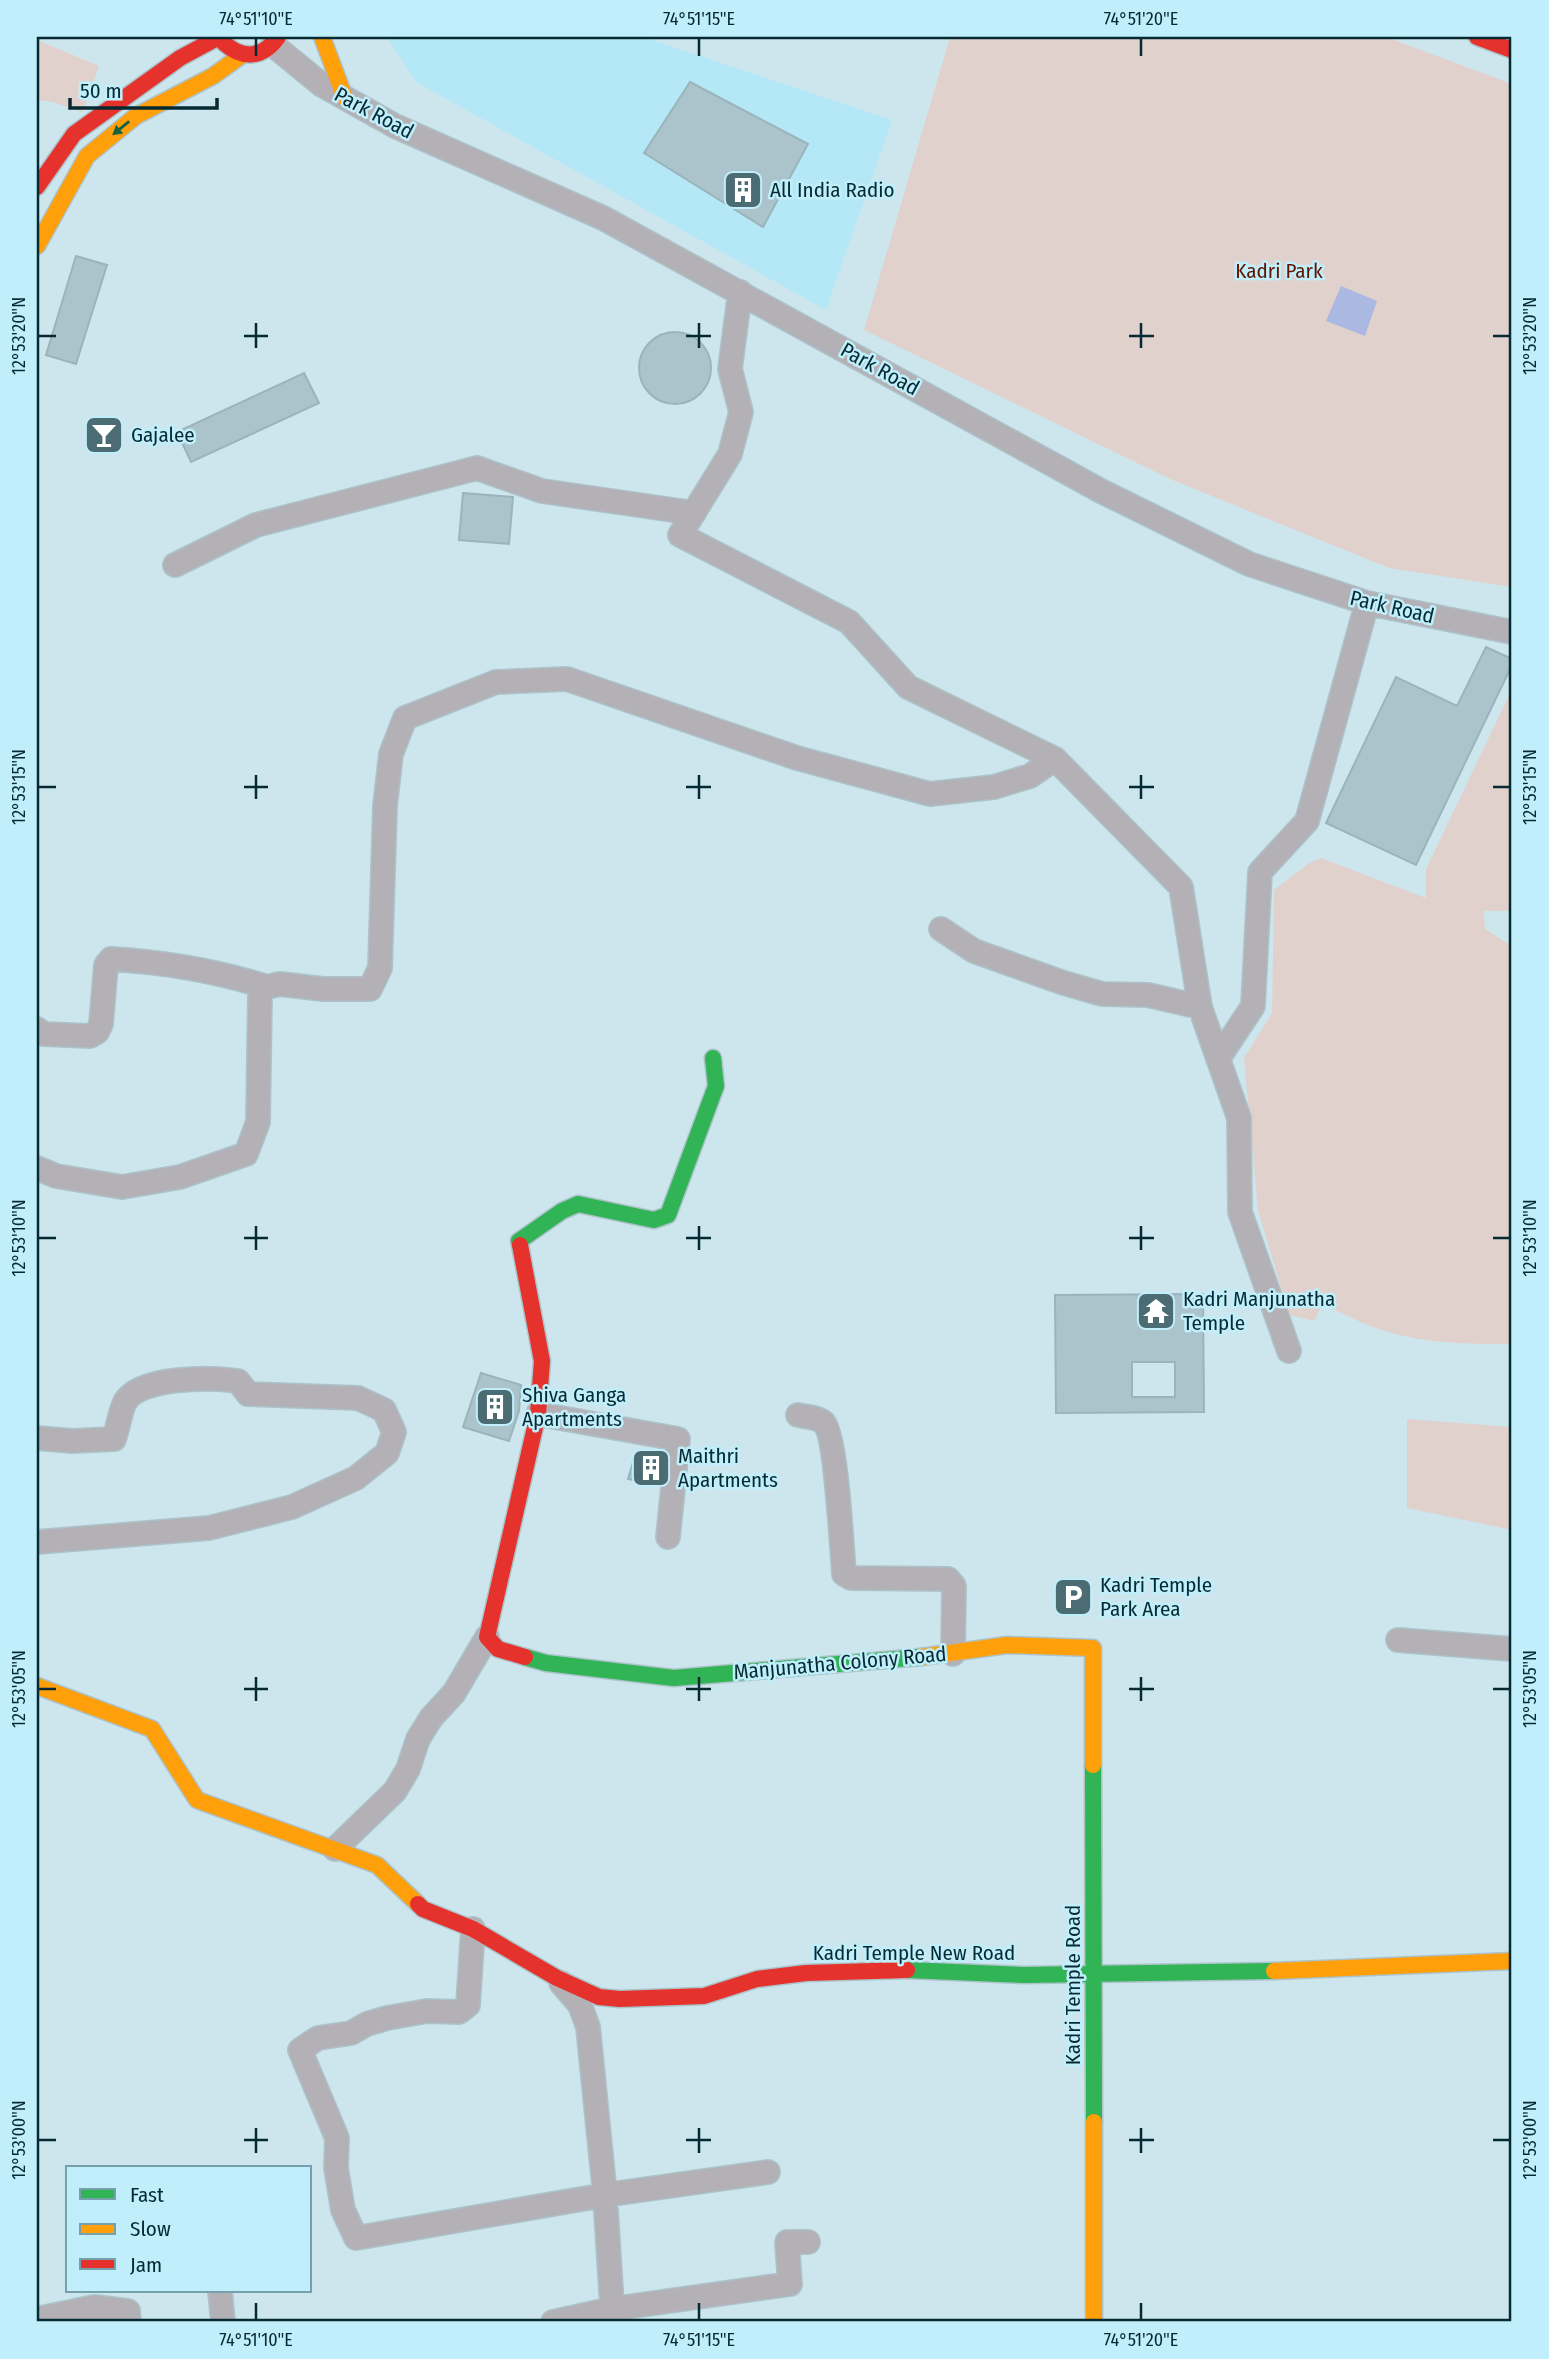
<svg xmlns="http://www.w3.org/2000/svg" width="1549" height="2359" viewBox="0 0 1549 2359" font-family="'Fira Sans Condensed',sans-serif">
  <style>
    .built { fill: #b5e8f6 }
    .green { fill: #e1d1cc }
    .water { fill: #aab8e2 }
    .building { fill: #abc4cc; stroke: #9ab4bc; stroke-width: 2; fill-rule: evenodd }
    .lines { fill: none; stroke-linecap: round; stroke-linejoin: round }
    .street-casing { stroke: #acc3ca; stroke-width: 26 }
    .fast-casing { stroke: #acc3ca; stroke-width: 19 }
    .slow-casing { stroke: #acc3ca; stroke-width: 19 }
    .jam-casing { stroke: #acc3ca; stroke-width: 19 }
    .street { stroke: #b3b0b6; stroke-width: 23 }
    .fast { stroke: #30b455; stroke-width: 16 }
    .slow { stroke: #ff9f0a; stroke-width: 16 }
    .jam { stroke: #e5322d; stroke-width: 16 }
    .oneway { fill: #176140 }
    .ticks { fill: none; stroke: #062a32; stroke-width: 2.5 }
    .labels { text-anchor: middle; dominant-baseline: central; stroke-width: 5; stroke-linejoin: round; paint-order: stroke }
    .street-label { font-size: 21px; fill: #062a32; stroke: #c0eefb }
    .poi-label { font-size: 21px; fill: #062a32; stroke: #c0eefb; text-anchor: start }
    .park-label { font-size: 21px; fill: #601500; stroke: #c0eefb }
    .neatline { fill: none; stroke: #062a32; stroke-width: 2.5 }
    .ticks-label { font-size: 18px; text-anchor: middle; fill: #062a32 }
  </style>
  <rect width="100%" height="100%" fill="#cde6ee"/>
  <!-- built -->
  <path class="built" d="M387 37H644L892 120 826 310 416 82Z"/>
  <!-- green -->
  <path class="green" d="M950 37H1386L1512 84V587L1389 568 1170 479 864 330Z
    M37 40 99 66 82 112 53 102 37 100Z
    M1512 689V911H1484L1485 929 1512 946V1344C1476 1344 1439 1344 1404 1336 1375 1330 1349 1317 1323 1304L1314 1321 1289 1315 1258 1210 1244 1058 1272 1013 1274 890 1309 863 1321 858 1426 898V869Z
    M1407 1419 1512 1427V1530L1407 1508Z"/>
  <!-- water -->
  <path class="water" d="M1341 286 1377 301 1365 336 1326 321Z"/>
  <!-- building -->
  <path class="building" d="M690 82 808 144 763 227 644 153Z
    M76 256 107 265 76 364 46 355Z
    M639 368a36 36 0 1 1 72 0a36 36 0 1 1-72 0Z
    M304 373 319 403 191 462 177 432Z
    M463 493 513 497 509 544 459 540Z
    M1486 647 1512 659V665L1416 865 1326 823 1396 677 1457 706Z
    M1203 1294 1204 1412 1056 1413 1055 1295ZM1132 1362H1175V1397H1132Z
    M481 1373 521 1385 519 1411 509 1441 463 1427Z
    M636 1452 662 1455 659 1485 628 1479Z"/>
  <g class="lines">
    <!-- street casing -->
    <g class="street-casing">
      <path id="street" d="M273 45 322 85 395 126 603 218 1101 491 1249 564 1367 603 1512 632
        M740 292 730 369 741 412 730 454 680 535 849 622 908 687 1055 759 1181 887 1200 1007
        M175 565 256 525 477 468 542 491 694 513
        M941 929 974 951 1064 983 1102 994 1148 995 1200 1007 1239 1118 1240 1212 1289 1351
        M37 1029 43 1034 90 1036 97 1032 101 1024 106 965 111 959C163 962 217 971 267 987
        M1218 1059 1253 1006 1260 872 1307 821 1367 603
        M37 1168 56 1176 122 1187 180 1177 246 1154 258 1122 260 993 267 987 280 984 323 989H370L380 968 385 806 391 754 405 718 496 682 567 679 797 758 930 794 994 787 1030 776 1055 759
        M538 1414 678 1439 668 1537
        M798 1415C805 1417 818 1417 824 1423 836 1436 842 1550 844 1574L851 1578 948 1579 954 1586 953 1654
        M37 1438 72 1441 114 1439C118 1428 120 1412 125 1402 140 1376 212 1377 238 1381L248 1394 358 1398 384 1410 394 1432 387 1453 356 1478 292 1507 209 1528 37 1542
        M1398 1640 1512 1649
        M335 1849 395 1791 408 1769 418 1739 431 1718 454 1693 487 1637
        M473 1929 468 2005 459 2012 427 2011 387 2018 367 2024 351 2033 318 2038 300 2050 337 2138 336 2168 343 2210 356 2238 605 2195 768 2172
        M561 1983 580 2005 588 2027 605 2195 613 2322
        M220 2291 223 2322
        M37 2319 94 2307 128 2311 129 2322
        M553 2322 612 2309 790 2284 787 2242H808"/>
    </g>
    <!-- fast casing -->
    <g class="fast-casing">
      <path id="fast" d="M520 1245 519 1241 562 1211 578 1204 654 1220 668 1215 716 1086 713 1058
        M525 1657 546 1663 674 1678 921 1657
        M1093 1765 1094 2122
        M907 1970 1024 1975 1274 1971"/>
    </g>
    <!-- slow casing -->
    <g class="slow-casing">
      <path id="slow" d="M322 37 345 98
        M37 246 87 156 136 116 213 76 242 55
        M921 1657 1007 1645 1093 1648V1765
        M37 1686 152 1729 197 1800 377 1865 418 1904
        M1274 1971 1512 1961
        M1094 2122V2322"/>
    </g>
    <!-- jam casing -->
    <g class="jam-casing">
      <path id="jam" d="M1477 37 1512 50
        M224 43C243 60 263 58 278 37
        M37 187 74 134 180 58 219 37
        M520 1245 542 1361 538 1414 487 1637 498 1649 525 1657
        M418 1904 423 1909 473 1929 557 1978 599 1997 620 1999 704 1996 757 1979 806 1973 907 1970"/>
    </g>
    <!-- street -->
    <use href="#street" class="street"/>
    <!-- fast -->
    <use href="#fast" class="fast"/>
    <!-- slow -->
    <use href="#slow" class="slow"/>
    <!-- jam -->
    <use href="#jam" class="jam"/>
  </g>
  <!-- one-way arrows -->
  <defs><path id="oneway-solid" d="M-6-.8H1V-3.2L6.5 0L1 3.2V.8H-6Z" transform="scale(1.75)"/></defs>
  <use class="oneway" href="#oneway-solid" transform="translate(121 128) rotate(141)"/>
  <!-- ticks -->
  <path class="ticks" d="M256 38V56M699 38V56M1141 38V56M256 323V348M699 323V348M1141 323V348M38 336H56M244 336H268M686 336H711M1129 336H1154M1493 336H1510M256 775V799M699 775V799M1141 775V799M38 787H56M244 787H268M686 787H711M1129 787H1154M1493 787H1510M256 1226V1250M699 1226V1250M1141 1226V1250M38 1238H56M244 1238H268M686 1238H711M1129 1238H1154M1493 1238H1510M256 1677V1701M699 1677V1701M1141 1677V1701M38 1689H56M244 1689H268M686 1689H711M1129 1689H1154M1493 1689H1510M256 2128V2153M699 2128V2153M1141 2128V2153M38 2140H56M244 2140H268M686 2140H711M1129 2140H1154M1493 2140H1510M256 2303V2320M699 2303V2320M1141 2303V2320"/>
  <!-- icons -->
  <defs>
    <g id="building-square" transform="scale(2.0125)"><rect x="-9" y="-9" width="18" height="18" rx="4" fill="#4c6c74" stroke="#c0eefb"/><path d="M-4-6H4V6H1V3H-1V6H-4ZM-2.5-4.3h1.7v1.8h-1.7ZM.8-4.3h1.7v1.8H.8ZM-2.5-1h1.7V.8h-1.7ZM.8-1h1.7V.8H.8Z" fill="#fff"/></g>
    <g id="bar-square" transform="scale(2.0125)"><rect x="-9" y="-9" width="18" height="18" rx="4" fill="#4c6c74" stroke="#c0eefb"/><path d="M-6-5H6L.8 .8V4.5H3.5V6h-7V4.5H-.8V.8Z" fill="#fff"/></g>
    <g id="temple-square" transform="scale(2.0125)"><rect x="-9" y="-9" width="18" height="18" rx="4" fill="#4c6c74" stroke="#c0eefb"/><path d="M0-6L5-2H3V0L6.5 2.5H4V6H1.5V3h-3V6H-4V2.5H-6.5L-3 0V-2H-5Z" fill="#fff"/></g>
    <g id="parking-square" transform="scale(2.0125)"><rect x="-9" y="-9" width="18" height="18" rx="4" fill="#4c6c74" stroke="#c0eefb"/><path d="M-3.5-5.5H1a3.5 3.5 0 0 1 0 7H-1V5.5H-3.5ZM-1-3.4V-.6H.8a1.4 1.4 0 0 0 0-2.8Z" fill="#fff"/></g>
  </defs>
  <g fill-rule="evenodd">
    <use href="#building-square" x="743" y="190"/>
    <use href="#bar-square" x="104" y="435"/>
    <use href="#temple-square" x="1156" y="1311"/>
    <use href="#building-square" x="495" y="1407"/>
    <use href="#building-square" x="651" y="1468"/>
    <use href="#parking-square" x="1073" y="1597"/>
  </g>
  <g class="labels">
    <!-- street labels -->
    <g class="street-label">
      <text transform="translate(374 113) rotate(28)">Park Road</text>
      <text transform="translate(880 369) rotate(29)">Park Road</text>
      <text transform="translate(1392 607) rotate(13)">Park Road</text>
      <text transform="translate(840 1663) rotate(-5)">Manjunatha Colony Road</text>
      <text x="914" y="1953">Kadri Temple New Road</text>
      <text transform="translate(1073 1985) rotate(-90)">Kadri Temple Road</text>
    </g>
    <!-- poi labels -->
    <g class="poi-label">
      <text x="770" y="190">All India Radio</text>
      <text x="131" y="435">Gajalee</text>
      <text x="1183" y="1299">Kadri Manjunatha<tspan x="1183" dy="24">Temple</tspan></text>
      <text x="522" y="1395">Shiva Ganga<tspan x="522" dy="24">Apartments</tspan></text>
      <text x="678" y="1456">Maithri<tspan x="678" dy="24">Apartments</tspan></text>
      <text x="1100" y="1585">Kadri Temple<tspan x="1100" dy="24">Park Area</tspan></text>
    </g>
    <!-- park labels -->
    <g class="park-label">
      <text x="1279" y="271">Kadri Park</text>
    </g>
  </g>
  <!-- border -->
  <rect width="1549" height="2359" fill="none" stroke="#c0eefb" stroke-width="77"/>
  <!-- legend -->
  <rect x="66" y="2166" width="245" height="126" fill="#c0eefb" stroke="#76a0ab" stroke-width="2"/>
  <rect x="80" y="2189" width="35" height="10" fill="#30b455" stroke="#76a0ab" stroke-width="2"/>
  <text x="130" y="2202" font-size="21" fill="#062a32">Fast</text>
  <rect x="80" y="2224" width="35" height="10" fill="#ff9f0a" stroke="#76a0ab" stroke-width="2"/>
  <text x="130" y="2236" font-size="21" fill="#062a32">Slow</text>
  <rect x="80" y="2259" width="35" height="10" fill="#e5322d" stroke="#76a0ab" stroke-width="2"/>
  <text x="130" y="2272" font-size="21" fill="#062a32">Jam</text>
  <!-- scale -->
  <path d="M70 98v10h147v-10" fill="none" stroke="#062a32" stroke-width="3.5"/>
  <text x="80" y="98" font-size="21" fill="#062a32" stroke="#c0eefb" stroke-width="5" paint-order="stroke">50 m</text>
  <rect x="38" y="38" width="1472" height="2282" class="neatline"/>
  <g class="ticks-label">
    <text x="256" y="25">74°51'10"E</text>
    <text x="699" y="25">74°51'15"E</text>
    <text x="1141" y="25">74°51'20"E</text>
    <text transform="translate(19 336) rotate(-90)" y="6">12°53'20"N</text>
    <text transform="translate(1530 336) rotate(-90)" y="6">12°53'20"N</text>
    <text transform="translate(19 787) rotate(-90)" y="6">12°53'15"N</text>
    <text transform="translate(1530 787) rotate(-90)" y="6">12°53'15"N</text>
    <text transform="translate(19 1238) rotate(-90)" y="6">12°53'10"N</text>
    <text transform="translate(1530 1238) rotate(-90)" y="6">12°53'10"N</text>
    <text transform="translate(19 1689) rotate(-90)" y="6">12°53'05"N</text>
    <text transform="translate(1530 1689) rotate(-90)" y="6">12°53'05"N</text>
    <text transform="translate(19 2140) rotate(-90)" y="6">12°53'00"N</text>
    <text transform="translate(1530 2140) rotate(-90)" y="6">12°53'00"N</text>
    <text x="256" y="2346">74°51'10"E</text>
    <text x="699" y="2346">74°51'15"E</text>
    <text x="1141" y="2346">74°51'20"E</text>
  </g>
</svg>
